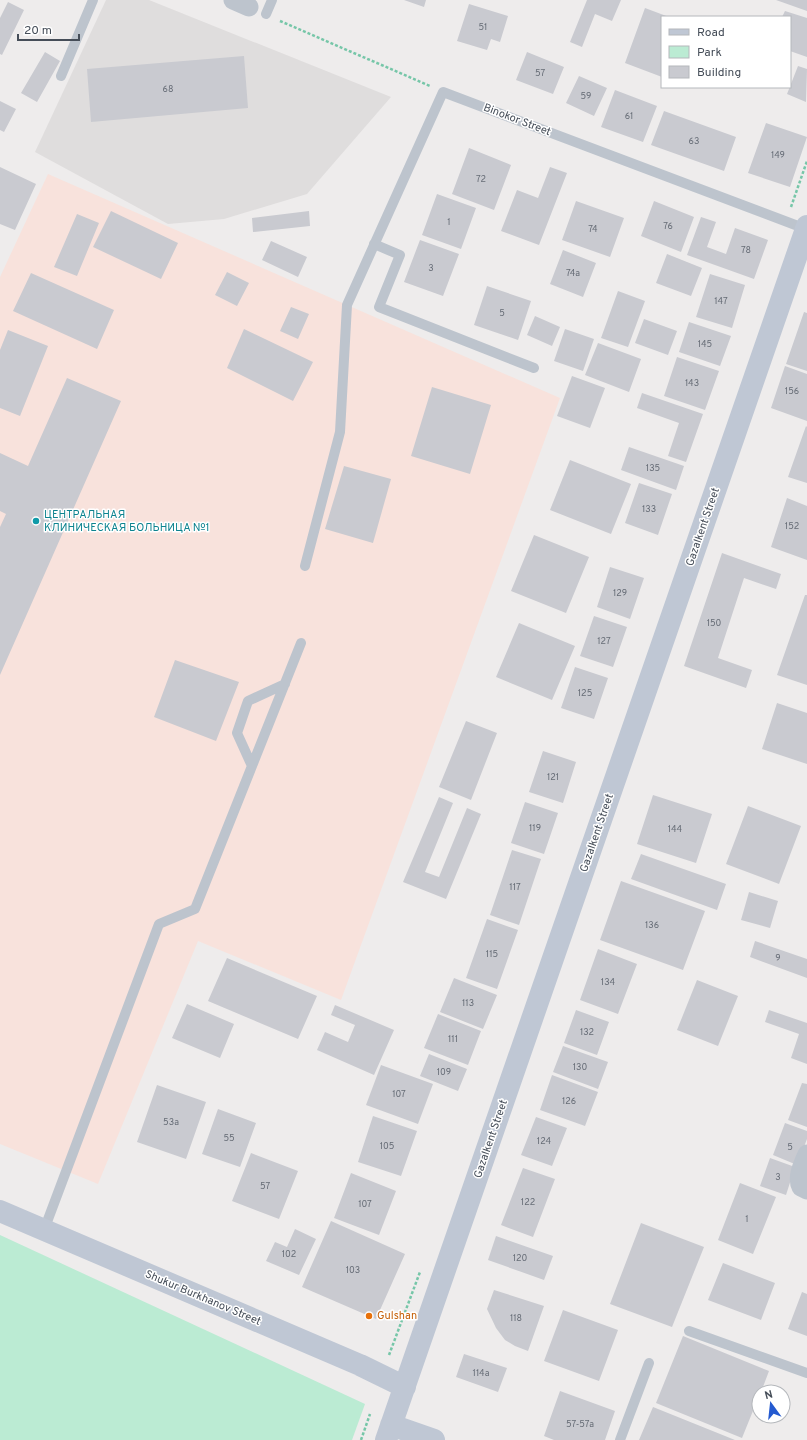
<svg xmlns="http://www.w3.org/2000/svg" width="807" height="1440" viewBox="0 0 807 1440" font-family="Overpass,sans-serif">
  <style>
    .education { fill: #dfdddd }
    .medical { fill: #f8e2dc }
    .green { fill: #bbebd3 }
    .building { fill: #c9cad0 }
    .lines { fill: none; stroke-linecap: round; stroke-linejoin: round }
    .path { stroke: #76c6a8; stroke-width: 2.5; stroke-dasharray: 3 2; stroke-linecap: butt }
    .lane { stroke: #bdc4cd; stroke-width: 10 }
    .street { stroke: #bdc4cd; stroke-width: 19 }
    .secondary { stroke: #bfc7d4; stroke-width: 22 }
    .culture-dot { fill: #0f9aa8; stroke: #fff; stroke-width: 1.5 }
    .food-dot { fill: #e8710a; stroke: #fff; stroke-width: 1.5 }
    .labels { text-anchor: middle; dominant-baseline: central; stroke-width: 3; stroke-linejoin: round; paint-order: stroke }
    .number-label { font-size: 9px; fill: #666c76 }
    .street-label { font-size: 11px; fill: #454d58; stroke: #fff }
    .culture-label { font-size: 11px; fill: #0d838f; stroke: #fff; text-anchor: start }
    .food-label { font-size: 11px; fill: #c56008; stroke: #fff; text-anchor: start }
  </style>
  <rect width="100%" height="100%" fill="#eeecec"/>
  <!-- education -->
  <path class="education" d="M106 0H149L391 97 307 194 224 219 168 224 35 152Z"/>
  <!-- medical -->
  <path class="medical" d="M48 174 560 398 341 1000 198 941 98 1184 0 1144V277Z"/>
  <!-- green -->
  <path class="green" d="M0 1235 365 1404 352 1440H0Z"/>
  <!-- building -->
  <path class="building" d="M404 0H426L424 7Z
    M587 0H621L612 21 595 14 582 47 570 42Z
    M776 0H807V11Z
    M8 2 24 10 2 55 0 54V18Z
    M469 4 508 16 500 42 491 39 487 50 457 41Z
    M645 8 669 17H662V77L625 63Z
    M785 11 807 18V57L790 51V17H782Z
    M45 52 60 61 37 102 21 93Z
    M527 52 564 67 553 94 516 80Z
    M244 56 248 108 91 122 87 69Z
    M798 66 807 69 806 102 787 94Z
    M579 76 607 88 594 116 566 103Z
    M615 90 657 106 643 142 601 127Z
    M0 101 16 109 4 132 0 130Z
    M664 111 736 137 724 171 651 145Z
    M766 123 807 137 790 187 748 173Z
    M469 148 511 165 494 210 452 194Z
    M0 167 36 184 15 230 0 224Z
    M550 167 567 173 539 245 501 231 517 190 538 198Z
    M437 194 476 208 461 249 422 235Z
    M576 201 624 218 610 257 562 240Z
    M654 201 694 217 681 252 641 236Z
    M111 211 178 243 161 279 93 247Z
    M309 211 310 226 253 232 252 218Z
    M77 214 99 223 77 276 54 267Z
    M701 217 716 222 707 247 726 254 735 228 768 240 754 279 687 255Z
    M420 240 459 254 443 296 404 282Z
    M271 241 307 257 298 277 262 260Z
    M563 250 596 263 583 297 550 284Z
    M667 254 702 268 691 296 656 283Z
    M227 272 249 283 237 306 215 295Z
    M31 273 114 310 97 349 13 311Z
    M710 274 745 285 732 328 696 317Z
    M487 286 531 301 518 340 474 325Z
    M618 291 645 301 628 347 601 338Z
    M291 307 309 314 298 339 280 331Z
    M804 312 807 313V371L786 364Z
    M535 316 560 327 552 346 527 335Z
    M644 319 677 331 668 355 635 343Z
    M689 322 731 336 720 366 679 352Z
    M244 329 313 362 293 401 227 368Z
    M565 329 594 339 583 371 554 361Z
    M8 330 48 346 20 416 0 408V350Z
    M598 343 641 359 629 392 585 375Z
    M677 357 719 371 705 410 664 396Z
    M785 366 807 374V421L771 408Z
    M572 376 605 388 590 428 557 416Z
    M67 378 121 401 0 675V527L6 514 0 511V453L28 466Z
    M432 387 491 405 470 474 411 456Z
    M642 393 703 414 686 462 668 456 679 423 637 408Z
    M806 426 807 427V483L788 477Z
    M629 447 684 466 676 490 621 470Z
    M570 460 631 484 611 534 550 510Z
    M344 466 391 479 373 543 325 529Z
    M639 483 672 494 658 535 625 523Z
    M787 498 807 506V560L771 547Z
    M534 535 589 557 566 613 511 591Z
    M722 553 781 574 776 589 744 578 718 658 752 670 746 688 684 666Z
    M610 567 644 578 630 619 597 607Z
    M805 595H807V685L777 675Z
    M594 616 627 627 613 667 580 656Z
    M519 623 575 646 552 700 496 677Z
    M175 660 239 682 216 741 154 717Z
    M575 667 608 678 594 719 561 708Z
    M777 703 807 713V764L762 749Z
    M466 721 497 733 471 800 439 787Z
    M543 751 576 762 563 803 529 792Z
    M653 795 712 814 696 863 637 844Z
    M439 797 453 803 425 872 439 877 467 808 481 814 446 899 403 882Z
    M525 802 558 813 544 854 511 843Z
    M748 806 801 826 779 884 726 864Z
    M512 850 541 859 519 925 490 915Z
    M641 854 726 884 717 910 631 879Z
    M621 881 705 911 683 970 600 940Z
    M749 892 778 901 770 928 741 920Z
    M487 919 518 930 497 989 466 978Z
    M755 941 807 959V978L750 957Z
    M598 949 637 964 618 1014 580 1000Z
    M227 958 317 996 298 1039 208 1001Z
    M454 978 497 995 483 1029 440 1012Z
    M697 980 738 996 718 1046 677 1030Z
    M187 1004 234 1024 220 1058 172 1038Z
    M335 1005 394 1030 374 1075 317 1050 325 1032 348 1042 355 1025 331 1015Z
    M576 1010 609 1022 597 1055 564 1043Z
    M769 1010 807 1023V1064L791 1058 799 1034 765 1022Z
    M438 1014 481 1031 468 1065 424 1048Z
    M563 1046 608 1062 598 1089 553 1072Z
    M429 1054 467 1069 458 1091 420 1076Z
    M381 1065 433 1084 418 1124 366 1105Z
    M552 1075 598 1092 585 1126 540 1110Z
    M802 1083 807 1084V1127L788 1120Z
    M157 1085 206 1102 186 1159 137 1142Z
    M218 1109 256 1123 240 1167 202 1154Z
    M373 1116 417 1131 401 1176 358 1162Z
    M536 1117 567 1128 552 1166 521 1155Z
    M785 1123 807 1131V1139L797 1165 773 1155Z
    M251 1153 298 1171 279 1219 232 1201Z
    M770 1158 795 1167 786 1195 760 1186Z
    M523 1168 555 1179 533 1237 501 1225Z
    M351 1173 396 1191 379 1235 334 1218Z
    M740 1183 776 1197 753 1254 718 1240Z
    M331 1221 405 1254 376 1319 302 1287Z
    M641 1223 704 1247 672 1327 610 1304Z
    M295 1229 316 1239 299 1275 266 1261 275 1242 287 1247Z
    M496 1236 553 1256 544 1280 488 1260Z
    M723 1263 775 1283 761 1320 708 1300Z
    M494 1290 544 1306 528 1351 515 1346 505 1340 496 1328 487 1309Z
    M802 1292 807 1294V1336L788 1329Z
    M563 1310 618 1330 599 1381 544 1361Z
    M683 1336 769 1371 761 1392H759V1396L742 1438 656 1403Z
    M464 1354 507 1368 498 1392 456 1377Z
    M560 1391 615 1411 605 1440H554L544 1436Z
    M653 1407 735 1440H639Z"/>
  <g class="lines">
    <!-- path -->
    <path class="path" d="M280 21 430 86
      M791 207 807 161
      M389 1355 420 1272
      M361 1440 370 1414"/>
    <!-- lane -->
    <path class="lane" d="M266 14 272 0
      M61 76 93 0
      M374 244 400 255 379 307 534 368
      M305 566 340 432 347 305 443 92 806 229
      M252 766 237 733 248 701 285 684
      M44 1230 159 924 195 909 301 643
      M689 1331 807 1373
      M620 1440 649 1363"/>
    <!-- street -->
    <path class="street" d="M233 0 249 7
      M807 1154C803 1164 796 1177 801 1187L807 1190"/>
    <!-- secondary -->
    <path class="secondary" d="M0 1211 360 1365 405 1387
      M391 1425 434 1440
      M386 1440 807 226"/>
  </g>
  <!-- markers -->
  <circle class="culture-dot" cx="36" cy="521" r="4"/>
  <circle class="food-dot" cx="369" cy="1316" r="4"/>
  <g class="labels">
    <!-- number labels -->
    <g class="number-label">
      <text x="483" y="27">51</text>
      <text x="540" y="73">57</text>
      <text x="168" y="89">68</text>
      <text x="586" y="96">59</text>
      <text x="629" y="116">61</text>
      <text x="694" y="141">63</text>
      <text x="778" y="155">149</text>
      <text x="481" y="179">72</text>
      <text x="449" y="222">1</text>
      <text x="668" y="226">76</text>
      <text x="593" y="229">74</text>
      <text x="746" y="250">78</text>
      <text x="431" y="268">3</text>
      <text x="573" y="273">74а</text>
      <text x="721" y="301">147</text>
      <text x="502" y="313">5</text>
      <text x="705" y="344">145</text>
      <text x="692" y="383">143</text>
      <text x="792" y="391">156</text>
      <text x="653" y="468">135</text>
      <text x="649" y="509">133</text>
      <text x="792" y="526">152</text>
      <text x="620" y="593">129</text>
      <text x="714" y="623">150</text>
      <text x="604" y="641">127</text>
      <text x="585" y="693">125</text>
      <text x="553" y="777">121</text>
      <text x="535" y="828">119</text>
      <text x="675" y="829">144</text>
      <text x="515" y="887">117</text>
      <text x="652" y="925">136</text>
      <text x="492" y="954">115</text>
      <text x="778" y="958">9</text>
      <text x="608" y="982">134</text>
      <text x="468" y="1003">113</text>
      <text x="587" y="1032">132</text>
      <text x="453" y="1039">111</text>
      <text x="580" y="1067">130</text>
      <text x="444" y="1072">109</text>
      <text x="399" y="1094">107</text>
      <text x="569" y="1101">126</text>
      <text x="171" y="1122">53а</text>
      <text x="229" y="1138">55</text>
      <text x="544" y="1141">124</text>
      <text x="387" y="1146">105</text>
      <text x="790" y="1147">5</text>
      <text x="778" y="1177">3</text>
      <text x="265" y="1186">57</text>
      <text x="528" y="1202">122</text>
      <text x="365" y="1204">107</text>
      <text x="747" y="1219">1</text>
      <text x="289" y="1254">102</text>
      <text x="520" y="1258">120</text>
      <text x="353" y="1270">103</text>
      <text x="516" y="1318">118</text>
      <text x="481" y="1373">114а</text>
      <text x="580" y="1424">57-57а</text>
    </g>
    <!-- street labels -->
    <g class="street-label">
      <text transform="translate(517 120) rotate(21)">Binokor Street</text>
      <text transform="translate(703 527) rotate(-71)">Gazalkent Street</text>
      <text transform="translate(597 833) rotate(-71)">Gazalkent Street</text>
      <text transform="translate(491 1139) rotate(-71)">Gazalkent Street</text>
      <text transform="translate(203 1298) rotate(23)">Shukur Burkhanov Street</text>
    </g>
    <!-- culture labels -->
    <g class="culture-label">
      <text x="44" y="515">ЦЕНТРАЛЬНАЯ<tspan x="44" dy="13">КЛИНИЧЕСКАЯ БОЛЬНИЦА №1</tspan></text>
    </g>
    <!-- food labels -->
    <g class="food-label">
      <text x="377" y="1316">Gulshan</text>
    </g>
  </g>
  <!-- legend -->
  <rect x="661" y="16" width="130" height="72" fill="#ffffff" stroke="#b5b8bc"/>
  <rect x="669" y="29" width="20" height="6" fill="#bfc7d4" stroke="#b5b8bc"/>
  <text x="697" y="36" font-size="12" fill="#454d58">Road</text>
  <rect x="669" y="46" width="20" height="12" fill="#bbebd3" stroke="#b5b8bc"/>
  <text x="697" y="56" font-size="12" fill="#454d58">Park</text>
  <rect x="669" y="66" width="20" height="12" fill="#c9cad0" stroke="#b5b8bc"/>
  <text x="697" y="76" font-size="12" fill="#454d58">Building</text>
  <!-- north arrow -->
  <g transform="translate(771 1404) rotate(345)"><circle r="19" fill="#ffffff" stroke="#b5b8bc"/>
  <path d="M0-3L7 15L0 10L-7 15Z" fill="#245ad0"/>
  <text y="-6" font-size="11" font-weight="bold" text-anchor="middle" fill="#454d58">N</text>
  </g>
  <!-- scale -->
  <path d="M18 34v6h61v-6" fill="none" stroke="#454d58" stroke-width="2"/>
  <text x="24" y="34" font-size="12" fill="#454d58" stroke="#ffffff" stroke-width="3" paint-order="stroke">20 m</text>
</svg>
